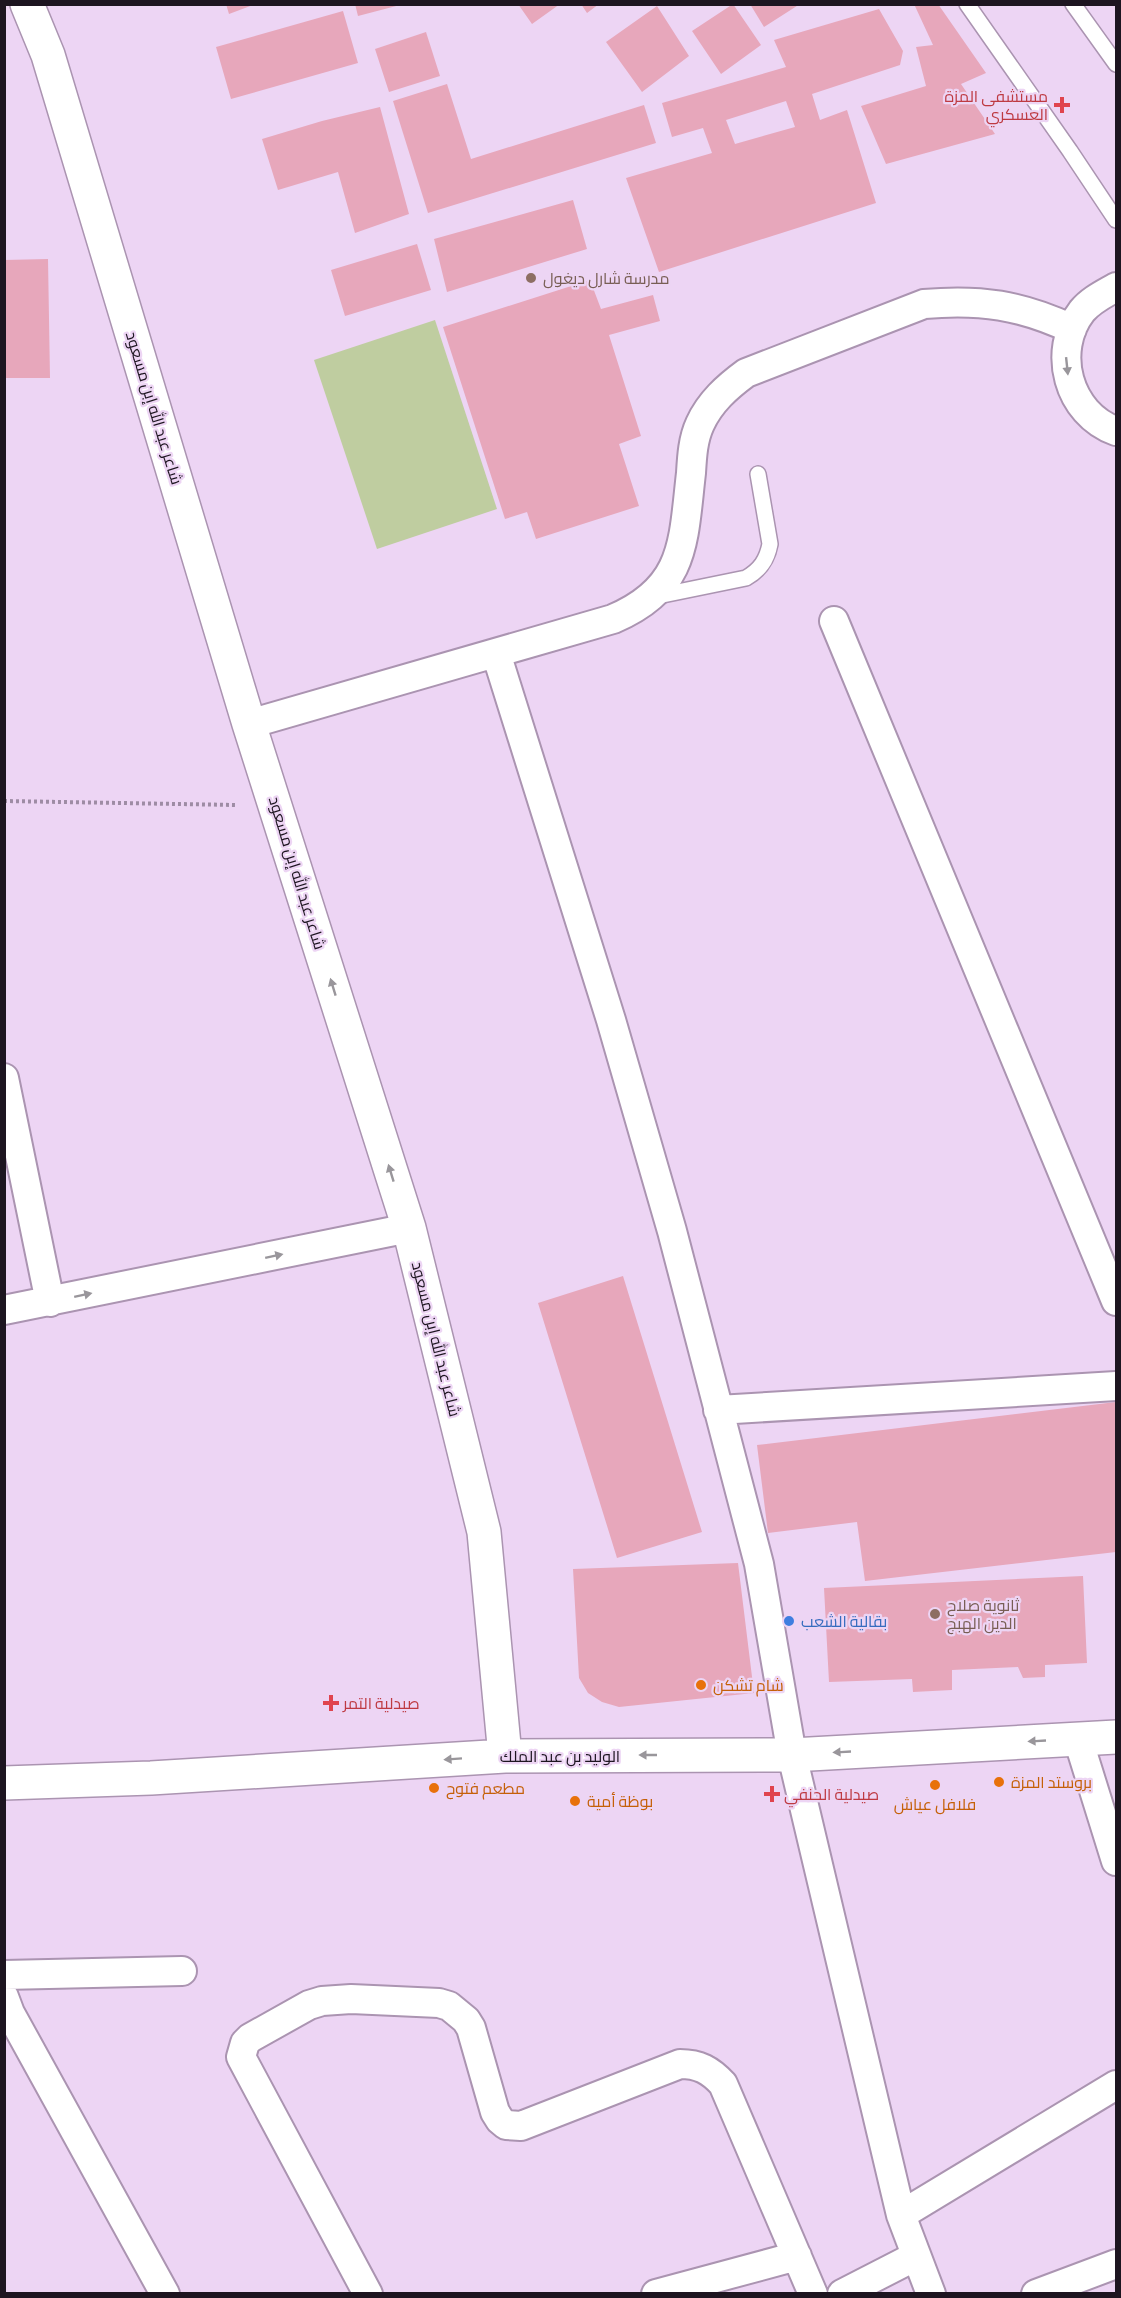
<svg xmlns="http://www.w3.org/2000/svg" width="1121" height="2298" viewBox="0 0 1121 2298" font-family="'Crimson Pro',Cairo,serif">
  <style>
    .green { fill: #bfcda0 }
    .building { fill: #e7a7bb; fill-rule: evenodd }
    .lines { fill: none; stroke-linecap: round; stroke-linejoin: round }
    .lane-casing { stroke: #ab94b1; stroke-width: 18 }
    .street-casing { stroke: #ab94b1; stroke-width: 32 }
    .secondary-casing { stroke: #ab94b1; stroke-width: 36 }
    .path { stroke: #9e8ca4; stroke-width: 4; stroke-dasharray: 3 3; stroke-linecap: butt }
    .lane { stroke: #fff; stroke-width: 15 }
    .street { stroke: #fff; stroke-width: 28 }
    .secondary { stroke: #fff; stroke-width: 33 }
    .oneway { fill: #99969b }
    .health-dot { fill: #e0444e; stroke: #edd5f4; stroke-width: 2 }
    .education-dot { fill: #8d6e63; stroke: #edd5f4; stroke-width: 2 }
    .shop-dot { fill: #3f7fe0; stroke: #edd5f4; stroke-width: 2 }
    .food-dot { fill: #e8710a; stroke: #edd5f4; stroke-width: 2 }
    .labels { text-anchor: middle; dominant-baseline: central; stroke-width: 4.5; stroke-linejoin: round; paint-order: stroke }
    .health-label { font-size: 16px; fill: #be3a42; stroke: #edd5f4; text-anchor: start }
    .education-label { font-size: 16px; fill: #785e54; stroke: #edd5f4; text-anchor: start }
    .street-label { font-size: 16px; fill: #1d1520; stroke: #edd5f4 }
    .shop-label { font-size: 16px; fill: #366cbe; stroke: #edd5f4; text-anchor: start }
    .food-label { font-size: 16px; fill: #c56008; stroke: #edd5f4; text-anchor: start }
  </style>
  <rect width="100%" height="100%" fill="#edd5f4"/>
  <!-- green -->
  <path class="green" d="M435 320 497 509 377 549 314 360Z"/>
  <!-- building -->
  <path class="building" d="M226 4H253V5L229 14Z
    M355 4H400V5L358 16Z
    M518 4H560L532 24Z
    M581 4H599L587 13Z
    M733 4 761 45 721 74 692 31Z
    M750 4H800L764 27Z
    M914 4H938L986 73 961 84 995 134 886 164 861 106 926 86 916 47 933 45Z
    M657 6 689 56 642 92 606 42Z
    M879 9 903 51 900 65 812 94 820 120 847 110 876 203 659 272 626 178 712 153 703 128 672 137 662 103 786 67 774 40ZM786 101 795 127 735 144 726 120Z
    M343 11 358 63 231 99 216 47Z
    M426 32 440 76 389 92 375 49Z
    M447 84 471 159 644 105 656 143 428 213 393 101Z
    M380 107 409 214 355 233 338 172 278 190 262 139 322 121Z
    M573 200 587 249 447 292 434 239Z
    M417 244 431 290 345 316 331 270Z
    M48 259 50 378H4V260Z
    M590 280 601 309 653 295 660 321 609 335 641 436 619 444 639 506 536 539 527 512 505 519 443 327Z
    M623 1276 702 1532 617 1558 538 1303Z
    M1116 1402V1552L865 1581 857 1522 768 1533 757 1445Z
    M738 1563 754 1693 619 1707 602 1702 588 1693 579 1678 573 1569Z
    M1083 1576 1087 1663 1045 1665V1677L1023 1678 1018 1667 952 1670V1690L913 1692 912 1679 829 1682 824 1588Z"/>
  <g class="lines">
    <!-- lane casing -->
    <g class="lane-casing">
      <path id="lane" d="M967 4 1070 151 1116 220
        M1073 4 1116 64
        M653 597 746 578C760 570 767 560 770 544L758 474"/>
    </g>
    <!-- street casing -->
    <g class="street-casing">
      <path id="street" d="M1116 287C1104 294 1091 300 1082 311 1051 351 1068 414 1116 431
        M834 621 1116 1301
        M496 653 611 1020 672 1231 759 1564 792 1755 901 2215 931 2294
        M249 724 613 619C686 588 683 542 691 473 692 456 693 439 700 424 710 402 727 387 746 373L924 304C980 299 1021 305 1072 329
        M4 1078 50 1302
        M4 1310 409 1228
        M718 1410 1116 1386
        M1078 1739 1116 1861
        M4 1975 182 1971
        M4 1997 10 2013 165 2294
        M901 2215 1116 2085
        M368 2294 241 2057 245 2043 250 2038 309 2005 322 2001 351 1999 439 2003 449 2006 466 2020 471 2028 495 2112 500 2120 506 2125 521 2126 680 2064C699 2064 710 2070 723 2084L813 2294
        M656 2294 797 2256
        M842 2294 916 2256
        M1036 2294 1116 2264"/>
    </g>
    <!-- secondary casing -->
    <g class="secondary-casing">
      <path id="secondary" d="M27 4 48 55 249 724 409 1228 484 1532 505 1756
        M4 1783 151 1778 505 1756 792 1755 1116 1737"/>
    </g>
    <!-- path -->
    <path class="path" d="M4 801 236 805"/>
    <!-- lane -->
    <use href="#lane" class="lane"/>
    <!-- street -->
    <use href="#street" class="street"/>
    <!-- secondary -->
    <use href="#secondary" class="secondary"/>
  </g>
  <!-- one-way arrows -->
  <defs><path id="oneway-solid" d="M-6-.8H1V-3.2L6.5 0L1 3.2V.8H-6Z" transform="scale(1.5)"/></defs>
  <g class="oneway">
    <use href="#oneway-solid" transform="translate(1067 366) rotate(84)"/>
    <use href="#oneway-solid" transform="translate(333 987) rotate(-107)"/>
    <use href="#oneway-solid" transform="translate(391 1173) rotate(-107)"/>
    <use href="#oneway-solid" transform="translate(274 1256) rotate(-12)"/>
    <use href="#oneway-solid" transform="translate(83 1295) rotate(-12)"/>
    <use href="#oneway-solid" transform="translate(1037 1741) rotate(177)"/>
    <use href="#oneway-solid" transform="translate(842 1752) rotate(177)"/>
    <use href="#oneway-solid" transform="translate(648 1755) rotate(180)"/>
    <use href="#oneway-solid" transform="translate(453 1759) rotate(176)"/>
  </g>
  <!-- markers -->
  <g class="health-dot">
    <path d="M1059 96h6v6h6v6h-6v6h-6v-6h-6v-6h6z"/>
    <path d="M328 1694h6v6h6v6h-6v6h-6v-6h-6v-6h6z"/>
    <path d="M769 1785h6v6h6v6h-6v6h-6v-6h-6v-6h6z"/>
  </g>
  <g class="education-dot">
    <circle cx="531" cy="278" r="6"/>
    <circle cx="935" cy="1614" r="6"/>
  </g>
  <circle class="shop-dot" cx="789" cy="1621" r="6"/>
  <g class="food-dot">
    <circle cx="701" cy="1685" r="6"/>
    <circle cx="999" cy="1782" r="6"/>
    <circle cx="935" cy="1785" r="6"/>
    <circle cx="434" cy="1788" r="6"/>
    <circle cx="575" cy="1801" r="6"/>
  </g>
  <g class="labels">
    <!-- health labels -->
    <g class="health-label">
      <text x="1048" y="96" text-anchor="end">مستشفى المزة<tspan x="1048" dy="18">العسكري</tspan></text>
      <text x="343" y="1703">صيدلية التمر</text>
      <text x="784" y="1794">صيدلية الحنفي</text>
    </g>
    <!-- education labels -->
    <g class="education-label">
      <text x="543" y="278">مدرسة شارل ديغول</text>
      <text x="947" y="1605">ثانوية صلاح<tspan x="947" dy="18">الدين الهبج</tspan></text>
    </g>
    <!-- street labels -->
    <g class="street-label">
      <text transform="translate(154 408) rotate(73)">شاعر عبد الله إبن مسعود</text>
      <text transform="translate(297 873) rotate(73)">شاعر عبد الله إبن مسعود</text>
      <text transform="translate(436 1339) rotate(76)">شاعر عبد الله إبن مسعود</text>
      <text x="560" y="1756">الوليد بن عبد الملك</text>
    </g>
    <!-- shop labels -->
    <g class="shop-label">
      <text x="801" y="1621">بقالية الشعب</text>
    </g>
    <!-- food labels -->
    <g class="food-label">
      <text x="713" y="1685">شام تشكن</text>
      <text x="1011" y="1782">بروستد المزة</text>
      <text x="446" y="1788">مطعم فتوح</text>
      <text x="587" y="1801">بوظة أمية</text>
      <text x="935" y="1804" text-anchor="middle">فلافل عياش</text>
    </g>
  </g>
  <!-- border -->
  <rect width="1121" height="2298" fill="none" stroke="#1d1520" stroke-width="12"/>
</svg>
